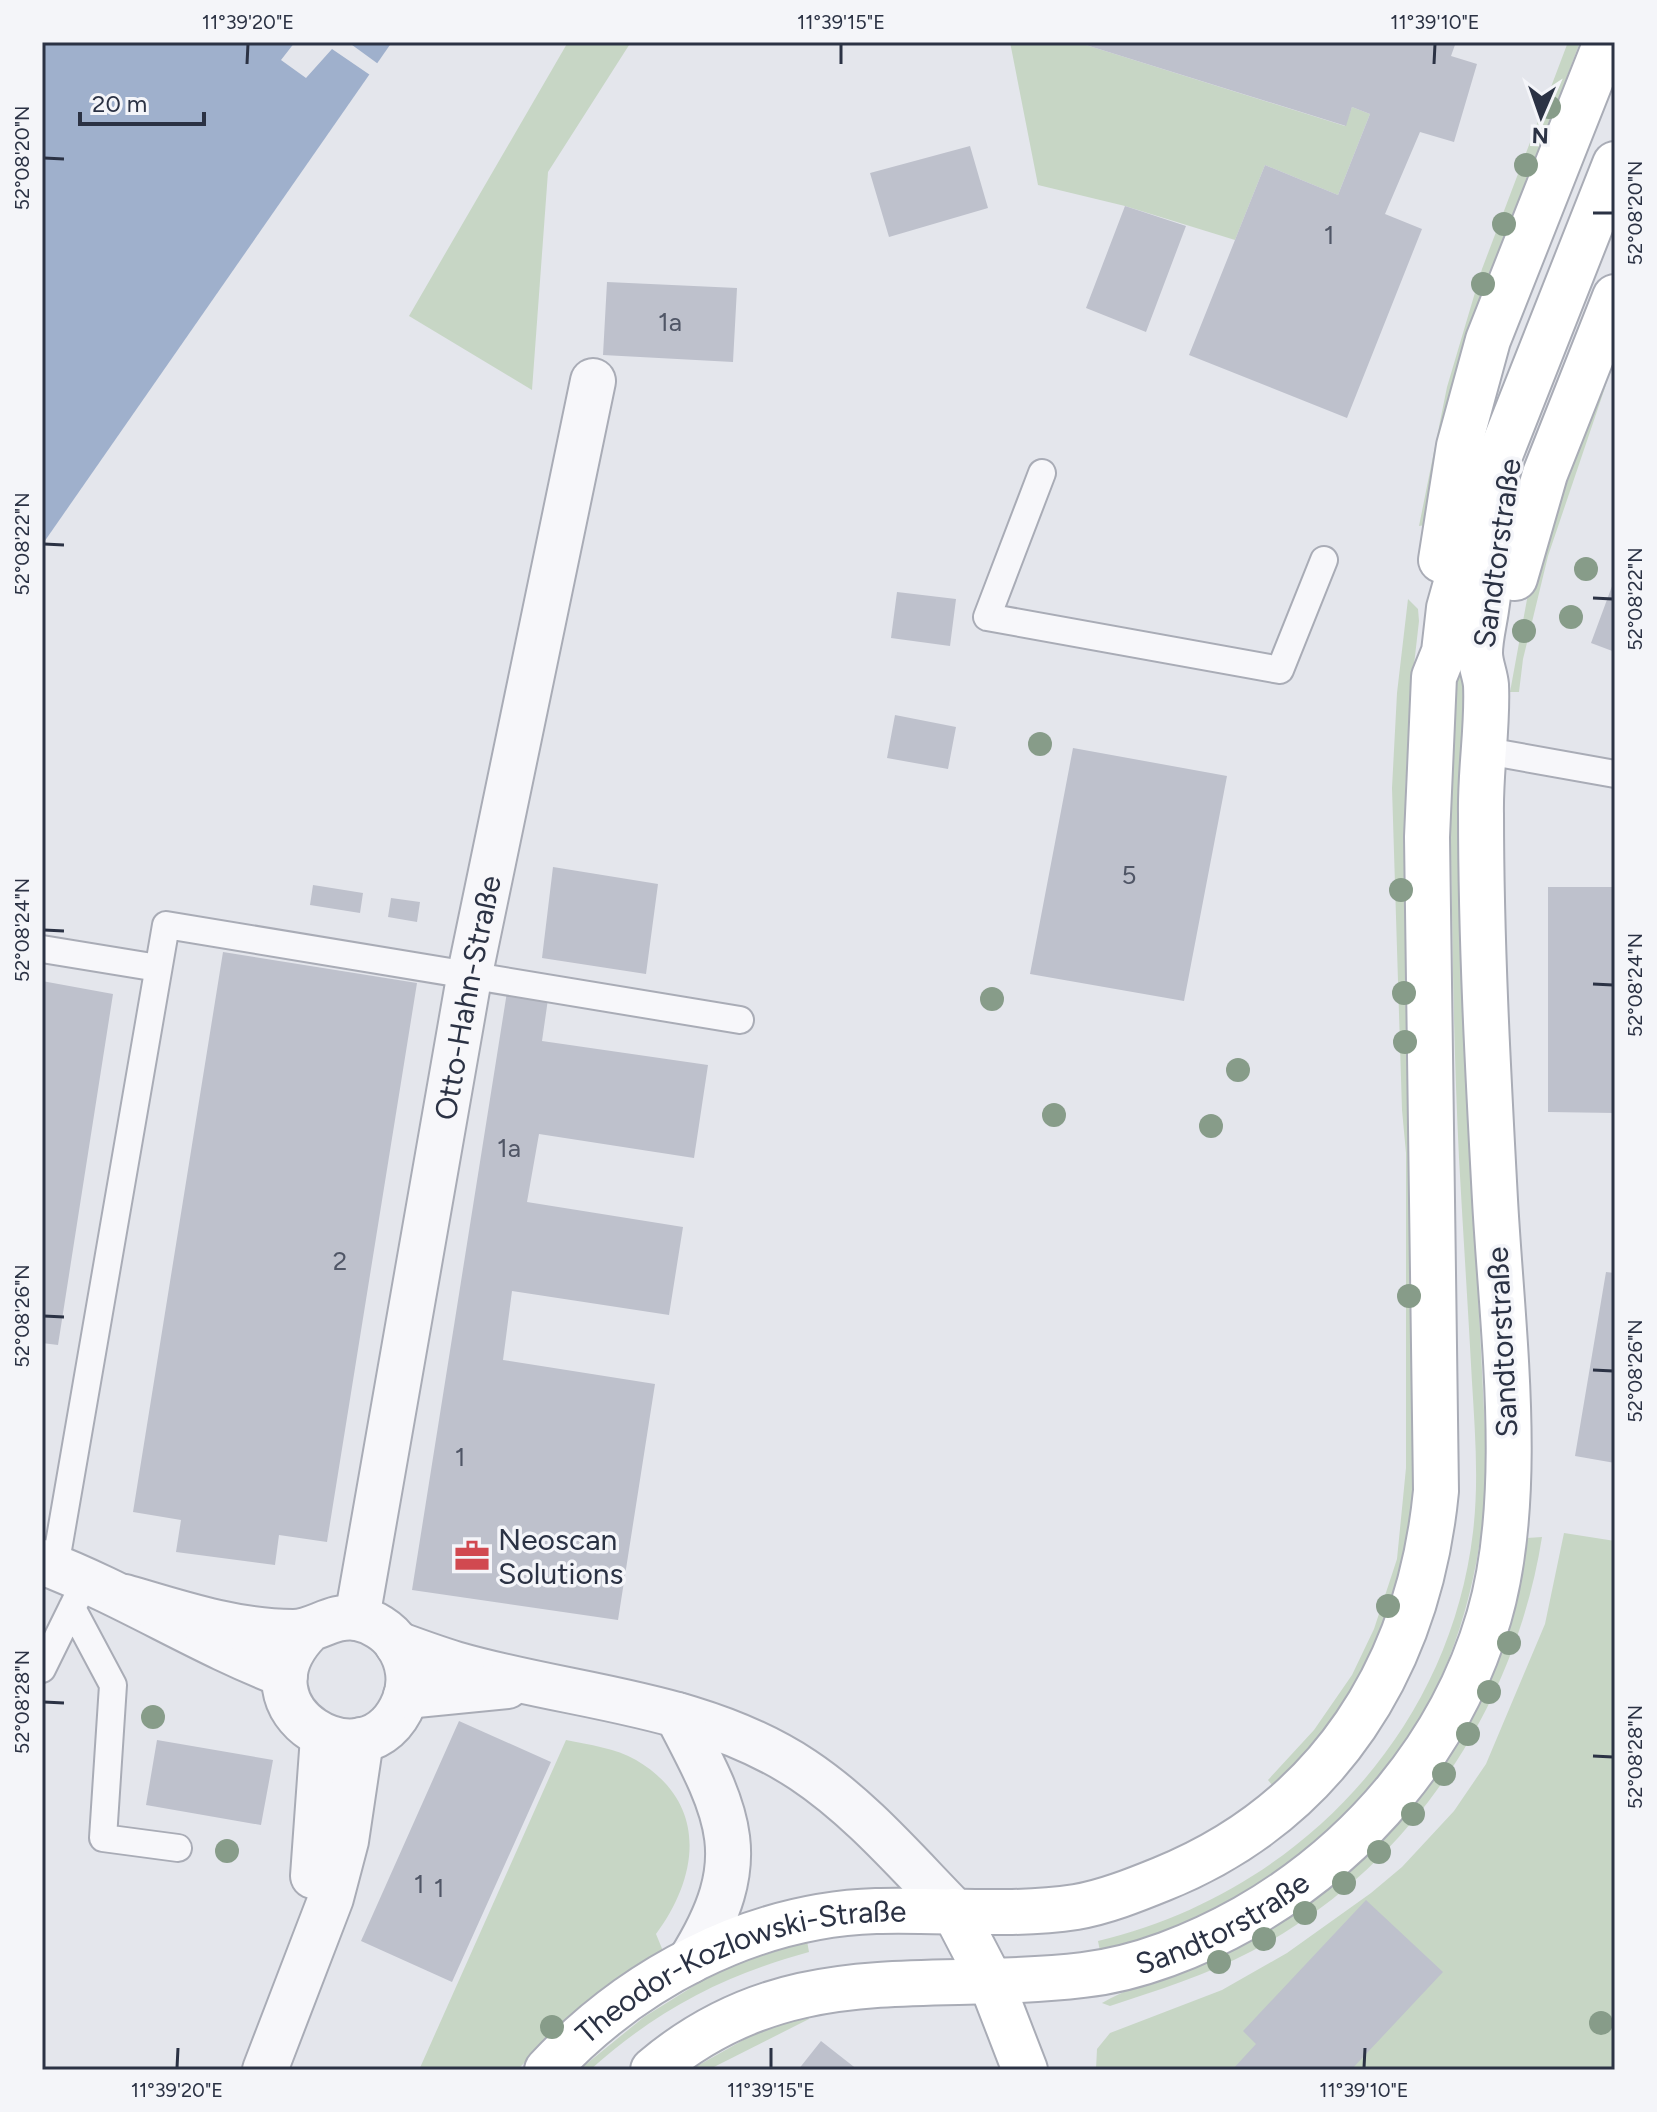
<svg xmlns="http://www.w3.org/2000/svg" width="1657" height="2112" viewBox="0 0 1657 2112" font-family="Figtree,sans-serif">
  <style>
    .green { fill: #c7d6c5 }
    .water { fill: #9fb0cc }
    .pier { fill: #e4e6ec }
    .building { fill: #bec1cc }
    .lines { fill: none; stroke-linecap: round; stroke-linejoin: round }
    .lane-casing { stroke: #a9acb6; stroke-width: 30 }
    .street-casing { stroke: #a9acb6; stroke-width: 48 }
    .secondary-casing { stroke: #a9acb6; stroke-width: 48 }
    .lane { stroke: #f7f7fa; stroke-width: 26 }
    .street { stroke: #f7f7fa; stroke-width: 44 }
    .secondary { stroke: #fff; stroke-width: 44 }
    .tree { fill: #879c89 }
    .ticks { fill: none; stroke: #2b3244; stroke-width: 3 }
    .labels { text-anchor: middle; dominant-baseline: central; stroke-width: 7; stroke-linejoin: round; paint-order: stroke }
    .number-label { font-size: 26px; fill: #505666 }
    .street-label { font-size: 30px; fill: #2b3244; stroke: #f4f5f9 }
    .poi-label { font-size: 30px; fill: #2b3244; stroke: #f4f5f9; text-anchor: start }
    .neatline { fill: none; stroke: #2b3244; stroke-width: 3 }
    .ticks-label { font-size: 20px; text-anchor: middle; fill: #2b3244 }
  </style>
  <rect width="100%" height="100%" fill="#e4e6ec"/>
  <!-- green -->
  <path class="green" d="M568 42H631L548 172 532 390 409 316Z
    M1010 42H1087L1086 45 1345 126 1352 107 1370 114 1338 195 1265 165 1235 240 1125 206 1038 185Z
    M1568 42H1580L1488 285 1432 524 1419 526 1447 387 1482 269Z
    M1615 322V358L1548 556 1523 659 1519 692H1510L1532 572Z
    M1408 599 1418 609 1419 621 1410 700 1405 795 1413 1509C1399 1616 1354 1713 1272 1785L1268 1780 1314 1730 1352 1675 1374 1629 1397 1559 1406 1468V1153L1402 1110 1392 788 1397 693Z
    M1461 633 1466 678 1459 802 1462 975 1487 1470C1479 1629 1424 1761 1295 1859 1259 1886 1223 1909 1181 1927 1155 1937 1127 1944 1100 1951L1098 1941C1294 1894 1449 1736 1473 1532 1479 1482 1475 1432 1472 1382 1468 1307 1463 1232 1459 1158 1455 1075 1453 992 1452 910 1450 817 1449 725 1461 633Z
    M1564 1533 1615 1541V2070H1096L1097 2049 1110 2033 1222 1990 1287 1953 1371 1893 1402 1867 1454 1811 1486 1764 1545 1624Z
    M1542 1537C1515 1709 1408 1870 1252 1951 1207 1975 1158 1990 1110 2006L1102 2003C1148 1977 1201 1967 1248 1942 1401 1861 1501 1708 1527 1538Z
    M566 1740C589 1745 616 1748 636 1760 709 1803 699 1876 656 1934L663 1951 586 2003 517 2070H419Z
    M807 1941 809 1952C722 1976 657 2010 590 2070H579L644 2017 721 1969Z
    M808 2015 809 2019 708 2070H690L754 2034Z"/>
  <!-- water -->
  <path class="water" d="M42 42H392L42 545Z"/>
  <!-- pier -->
  <path class="pier" d="M295 42H348L381 66 373 77 332 49 306 78 281 60Z"/>
  <!-- building -->
  <path class="building" d="M1087 42H1456L1451 56 1477 64 1454 142 1420 132 1385 214 1422 229 1347 418 1189 355 1265 165 1338 195 1370 114 1352 107 1346 126 1086 45Z
    M970 146 988 208 889 237 870 173Z
    M1125 206 1186 226 1146 332 1086 308Z
    M607 282 737 288 733 362 603 355Z
    M1615 578V652L1591 643Z
    M897 592 956 599 950 646 891 638Z
    M895 715 956 727 948 769 887 758Z
    M1073 748 1227 776 1184 1001 1030 974Z
    M553 867 658 884 646 974 542 958Z
    M313 885 363 893 360 913 310 905Z
    M1548 887H1615V1113L1548 1112Z
    M391 898 420 902 417 922 388 917Z
    M223 952 417 983 327 1542 279 1535 275 1565 176 1552 181 1520 133 1512Z
    M42 981 113 994 58 1345 42 1343Z
    M507 992 548 999 542 1041 708 1065 694 1158 539 1134 527 1202 683 1227 669 1315 512 1291 503 1360 655 1384 618 1620 412 1590Z
    M1606 1272 1615 1273V1463L1575 1456Z
    M459 1721 551 1762 452 1982 361 1941Z
    M157 1740 273 1760 261 1825 146 1805Z
    M1366 1900 1443 1972 1351 2070H1232L1256 2044 1243 2031Z
    M821 2041 858 2070H798Z"/>
  <g class="lines">
    <!-- lane casing -->
    <g class="lane-casing">
      <path id="lane" d="M1042 473 987 617 1280 670 1324 560
        M1481 750 1615 774
        M42 949 158 968
        M55 1567 166 925 740 1020
        M72 1608 113 1685 103 1838 178 1848
        M42 1669 77 1598"/>
    </g>
    <!-- street casing -->
    <g class="street-casing">
      <g id="street">
        <path d="M42 1562C126 1594 201 1643 285 1675"/>
        <path d="M125 1597C179 1613 236 1632 293 1632 315 1632 332 1614 357 1618 372 1621 389 1631 397 1644 409 1661 412 1683 404 1702 368 1792 230 1710 308 1631"/>
        <path id="s1" d="M357 1618 469 978 593 381"/>
        <path d="M397 1644C416 1651 435 1658 455 1664 571 1698 699 1701 803 1770 860 1808 906 1862 954 1911"/>
        <path d="M406 1696 507 1686"/>
        <path d="M677 1715C729 1814 754 1859 690 1961"/>
        <path d="M313 1876 323 1737"/>
        <path d="M265 2070 331 1898 346 1841 361 1740"/>
      </g>
    </g>
    <!-- secondary casing -->
    <g class="secondary-casing">
      <g id="secondary">
        <path d="M1441 560 1459 446 1488 340 1606 42"/>
        <path d="M1515 578 1545 474 1615 297"/>
        <path d="M954 1911 991 1982 1025 2070"/>
        <path id="s2" d="M547 2070C631 1979 751 1915 876 1911 942 1909 1011 1917 1076 1907 1105 1902 1135 1890 1162 1879 1329 1811 1419 1666 1436 1491L1427 837 1434 677 1444 652 1449 608 1472 526 1615 164"/>
        <path id="s3" d="M653 2070C788 1955 925 1994 1083 1975 1138 1969 1197 1945 1245 1918 1360 1852 1451 1746 1489 1617 1525 1494 1502 1328 1495 1200 1488 1071 1481 943 1481 814 1480 771 1488 727 1486 685 1485 674 1480 664 1480 653 1480 639 1484 624 1486 610 1491 575 1496 540 1502 504"/>
      </g>
    </g>
    <!-- lane -->
    <use href="#lane" class="lane"/>
    <!-- street -->
    <use href="#street" class="street"/>
    <!-- secondary -->
    <use href="#secondary" class="secondary"/>
  </g>
  <!-- trees -->
  <g class="tree">
    <circle cx="1549" cy="107" r="12"/>
    <circle cx="1526" cy="165" r="12"/>
    <circle cx="1504" cy="224" r="12"/>
    <circle cx="1483" cy="284" r="12"/>
    <circle cx="1586" cy="569" r="12"/>
    <circle cx="1571" cy="617" r="12"/>
    <circle cx="1524" cy="631" r="12"/>
    <circle cx="1040" cy="744" r="12"/>
    <circle cx="1401" cy="890" r="12"/>
    <circle cx="1404" cy="993" r="12"/>
    <circle cx="992" cy="999" r="12"/>
    <circle cx="1405" cy="1042" r="12"/>
    <circle cx="1238" cy="1070" r="12"/>
    <circle cx="1054" cy="1115" r="12"/>
    <circle cx="1211" cy="1126" r="12"/>
    <circle cx="1409" cy="1296" r="12"/>
    <circle cx="1388" cy="1606" r="12"/>
    <circle cx="1509" cy="1643" r="12"/>
    <circle cx="1489" cy="1692" r="12"/>
    <circle cx="153" cy="1717" r="12"/>
    <circle cx="1468" cy="1734" r="12"/>
    <circle cx="1444" cy="1774" r="12"/>
    <circle cx="1413" cy="1814" r="12"/>
    <circle cx="227" cy="1851" r="12"/>
    <circle cx="1379" cy="1852" r="12"/>
    <circle cx="1344" cy="1883" r="12"/>
    <circle cx="1305" cy="1913" r="12"/>
    <circle cx="1264" cy="1939" r="12"/>
    <circle cx="1219" cy="1962" r="12"/>
    <circle cx="1601" cy="2023" r="12"/>
    <circle cx="552" cy="2027" r="12"/>
  </g>
  <!-- ticks -->
  <path class="ticks" d="M247 64 248 44M841 64V44M1434 64 1435 44M44 158 64 159M1593 213H1613M44 544 64 545M1593 598 1613 599M44 930 64 931M1593 984 1613 985M44 1316 64 1317M1593 1370 1613 1371M44 1702 64 1703M1593 1756 1613 1757M177 2068 178 2048M771 2068V2048M1364 2068 1365 2048"/>
  <!-- icons -->
  <defs>
    <g id="office-bare" transform="scale(2.76)"><path d="M-6-3h4V-5.5h4V-3h4V5H-6ZM-1-4.5V-3h2v-1.5ZM-6 0V1H6V0Z" fill="#d14950" stroke="#f4f5f9" stroke-width="2.5" paint-order="stroke"/></g>
  </defs>
  <g fill-rule="evenodd">
    <use href="#office-bare" x="472" y="1556"/>
  </g>
  <g class="labels">
    <!-- number labels -->
    <g class="number-label">
      <text x="1329" y="235">1</text>
      <text x="670" y="322">1a</text>
      <text x="1129" y="875">5</text>
      <text x="509" y="1148">1a</text>
      <text x="340" y="1261">2</text>
      <text x="460" y="1457">1</text>
      <text x="419" y="1884">1</text>
      <text x="439" y="1888">1</text>
    </g>
    <!-- street labels -->
    <g class="street-label">
      <text transform="translate(1497 553) rotate(-82)">Sandtorstraße</text>
      <text stroke="none"><textPath href="#s1" startOffset="630">Otto-Hahn-Straße</textPath></text>
      <text transform="translate(1502 1342) rotate(-93)">Sandtorstraße</text>
      <text stroke="none"><textPath href="#s3" startOffset="600">Sandtorstraße</textPath></text>
      <text stroke="none"><textPath href="#s2" startOffset="226">Theodor-Kozlowski-Straße</textPath></text>
    </g>
    <!-- poi labels -->
    <g class="poi-label">
      <text x="498" y="1539">Neoscan<tspan x="498" dy="34">Solutions</tspan></text>
    </g>
  </g>
  <!-- border -->
  <rect width="1657" height="2112" fill="none" stroke="#f4f5f9" stroke-width="88"/>
  <!-- north arrow -->
  <g transform="translate(1541 116) rotate(182)" stroke="#f4f5f9" stroke-width="6" paint-order="stroke">
  <path d="M0-6L14 30L0 20L-14 30Z" fill="#2b3244"/>
  <text y="-12" font-size="22" font-weight="bold" text-anchor="middle" fill="#2b3244">N</text>
  </g>
  <!-- scale -->
  <path d="M80 112v12h124v-12" fill="none" stroke="#2b3244" stroke-width="4"/>
  <text x="92" y="112" font-size="24" fill="#2b3244" stroke="#f4f5f9" stroke-width="6" paint-order="stroke">20 m</text>
  <rect x="44" y="44" width="1569" height="2024" class="neatline"/>
  <g class="ticks-label">
    <text x="248" y="29">11°39'20"E</text>
    <text x="841" y="29">11°39'15"E</text>
    <text x="1435" y="29">11°39'10"E</text>
    <text transform="translate(22 158) rotate(-90)" y="7">52°08'20"N</text>
    <text transform="translate(1635 213) rotate(-90)" y="7">52°08'20"N</text>
    <text transform="translate(22 544) rotate(-90)" y="7">52°08'22"N</text>
    <text transform="translate(1635 599) rotate(-90)" y="7">52°08'22"N</text>
    <text transform="translate(22 930) rotate(-90)" y="7">52°08'24"N</text>
    <text transform="translate(1635 985) rotate(-90)" y="7">52°08'24"N</text>
    <text transform="translate(22 1316) rotate(-90)" y="7">52°08'26"N</text>
    <text transform="translate(1635 1371) rotate(-90)" y="7">52°08'26"N</text>
    <text transform="translate(22 1702) rotate(-90)" y="7">52°08'28"N</text>
    <text transform="translate(1635 1757) rotate(-90)" y="7">52°08'28"N</text>
    <text x="177" y="2097">11°39'20"E</text>
    <text x="771" y="2097">11°39'15"E</text>
    <text x="1364" y="2097">11°39'10"E</text>
  </g>
</svg>
